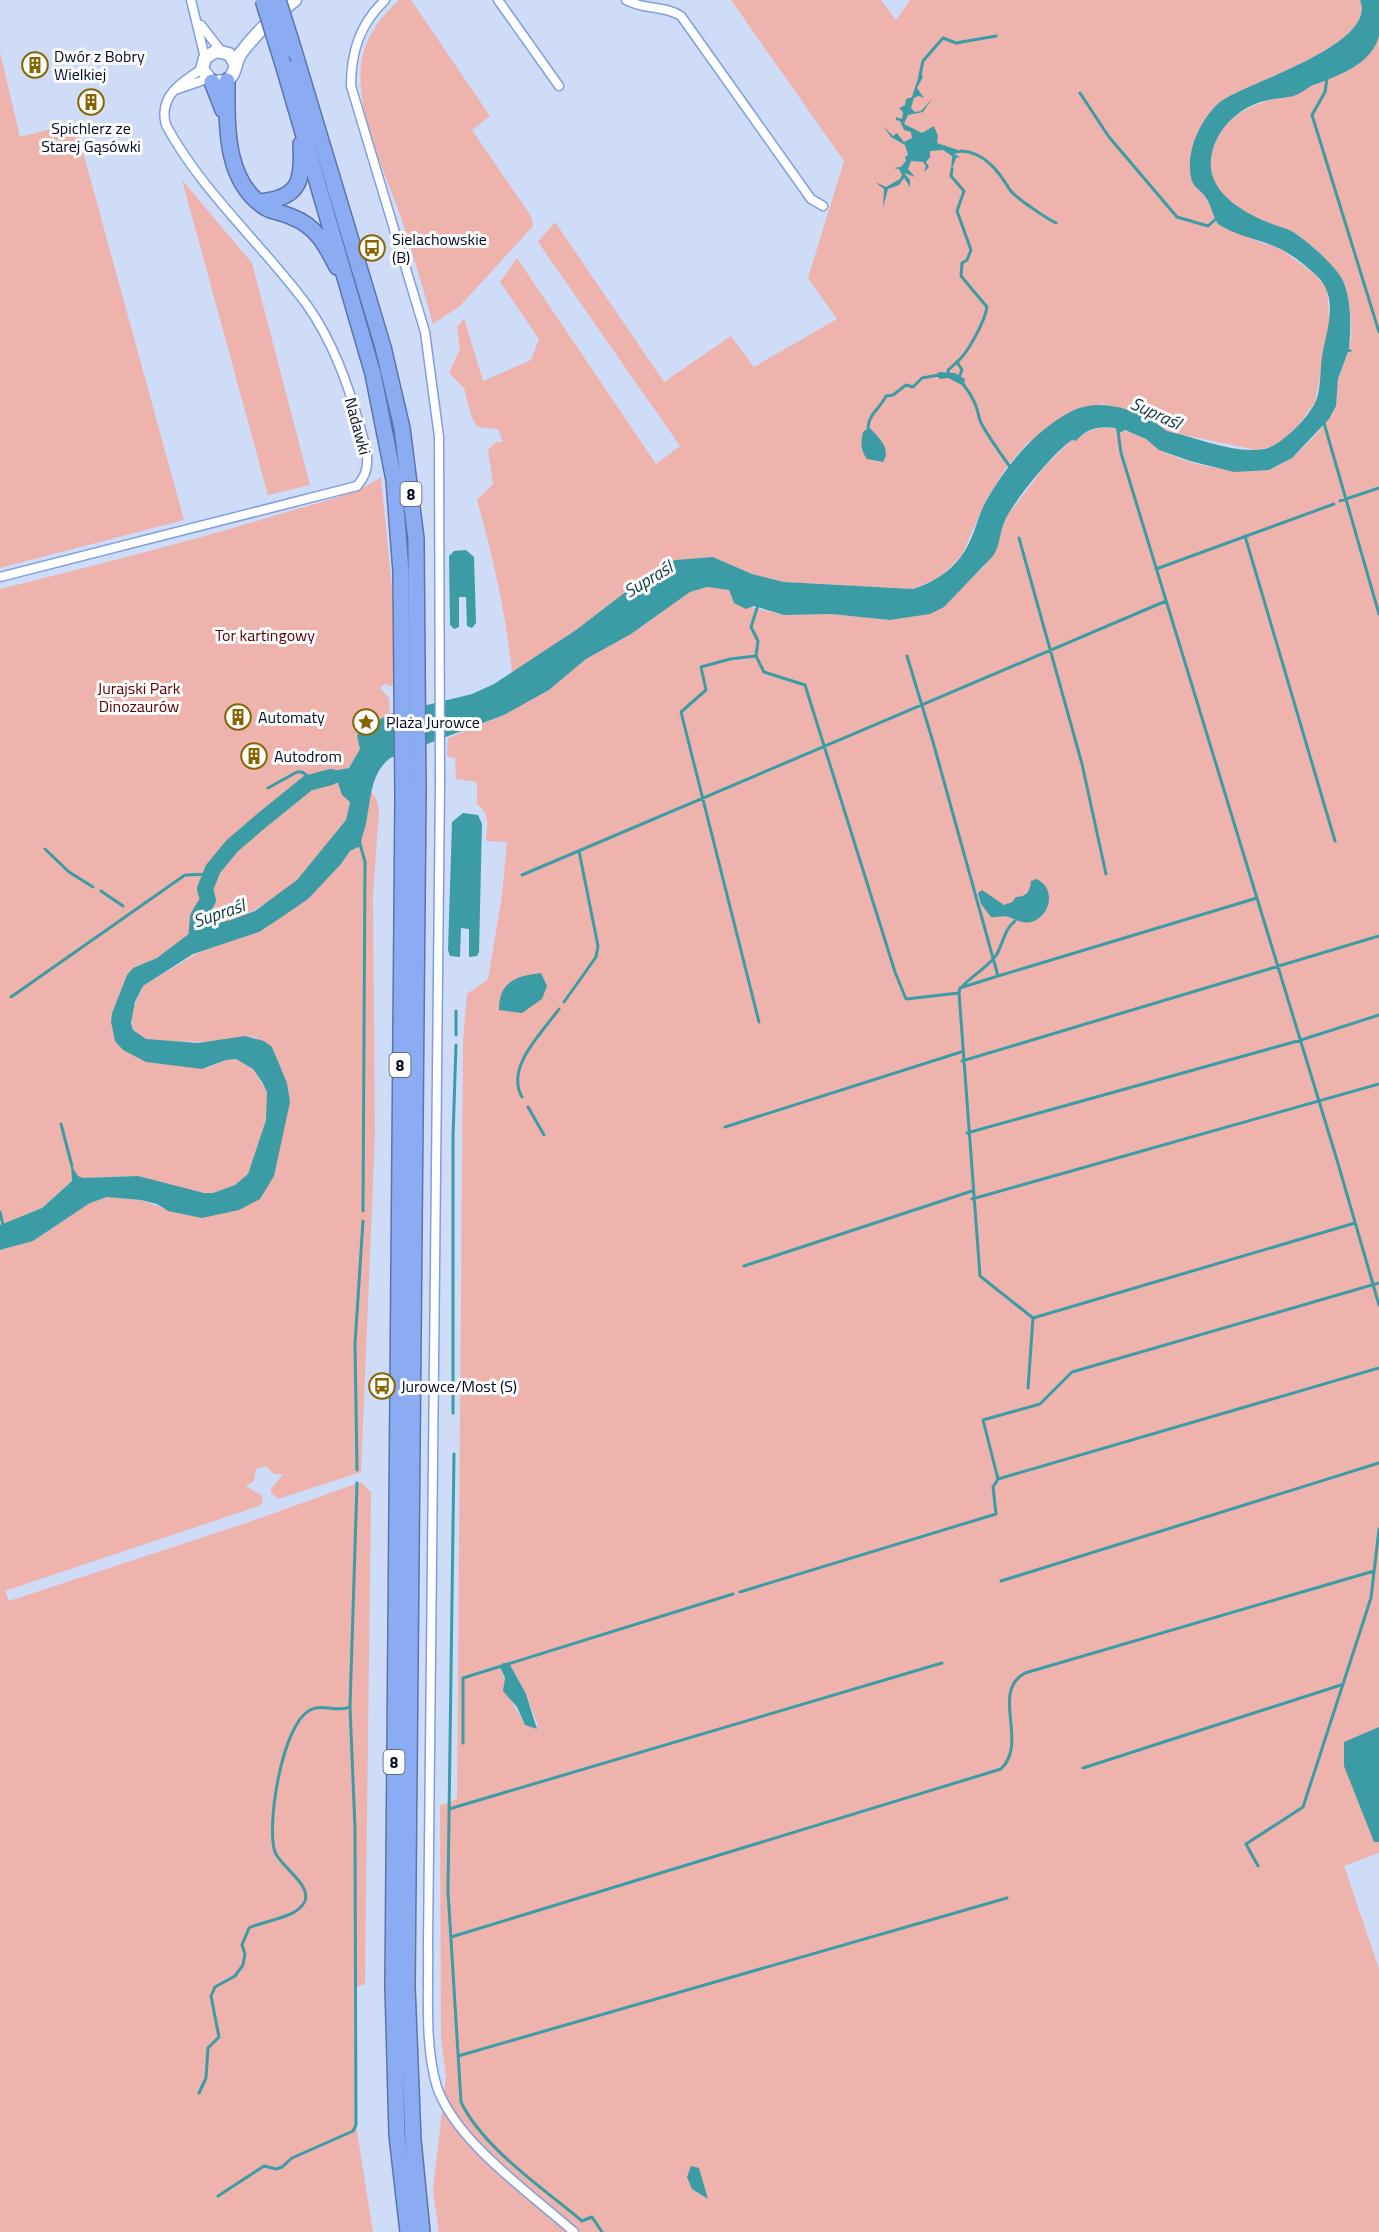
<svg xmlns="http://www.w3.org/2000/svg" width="1379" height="2232" viewBox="0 0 1379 2232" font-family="'Titillium Web',sans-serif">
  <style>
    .green { fill: #efb3ad; fill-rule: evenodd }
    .water { fill: #3c9ca6 }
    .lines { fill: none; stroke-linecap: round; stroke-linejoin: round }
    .stream { stroke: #3c9ca6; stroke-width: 3 }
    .river { stroke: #3c9ca6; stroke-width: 16 }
    .street-casing { stroke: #7f9ee1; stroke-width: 11 }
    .secondary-casing { stroke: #7f9ee1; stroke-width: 15 }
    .highway-casing { stroke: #5c74ab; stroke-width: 18 }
    .street { stroke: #fff; stroke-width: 8 }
    .secondary { stroke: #fff; stroke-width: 12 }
    .highway { stroke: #8bacf3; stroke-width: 15 }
    .highway-bridge-casing { stroke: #5c74ab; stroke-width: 18; stroke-linecap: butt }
    .highway-bridge { stroke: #8bacf3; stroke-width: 15 }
    .labels { text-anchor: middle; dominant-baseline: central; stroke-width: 6; stroke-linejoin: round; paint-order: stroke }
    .shield { fill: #fcfcfc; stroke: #4e5465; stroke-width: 1.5 }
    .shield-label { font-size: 15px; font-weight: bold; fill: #040c24 }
    .poi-label { font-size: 16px; fill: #040c24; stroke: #fcfcfc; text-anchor: start }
    .street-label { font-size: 16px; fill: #040c24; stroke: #fcfcfc }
    .park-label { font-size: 16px; fill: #570006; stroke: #fcfcfc }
    .water-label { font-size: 18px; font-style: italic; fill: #0e3b3f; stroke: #fcfcfc }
  </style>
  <rect width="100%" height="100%" fill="#cedcf8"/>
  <!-- green -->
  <path class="green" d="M399 0H411L490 116 472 130 531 216 533 226 460 306 433 324C423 288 412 251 400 215 384 169 356 115 361 65 364 38 380 18 399 0Z
    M731 0H881L896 20 910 0H1360C1379 45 1244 83 1220 102 1199 120 1188 149 1192 176 1193 186 1199 188 1204 195 1210 203 1213 214 1218 224L1262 243 1280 248 1317 276 1327 289 1330 328 1315 402 1297 427 1284 439 1271 447 1256 450 1170 432 1132 412 1103 404 1027 443 1006 468 984 504 962 555 939 578 913 589 784 582 752 574 713 557 675 560 649 574 576 630 512 673C506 614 493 557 477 500L493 484 488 450 496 442H503L498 429 477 427 471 415 464 388 449 373 460 349 457 327 464 318 483 381 531 360 539 339 500 282 517 258 656 464 680 446 538 242 555 222 664 382 731 336 754 367 837 319 808 278 844 161Z
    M1379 35V1853L1344 1866 1379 1969V2232H439L433 2190 446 2076 441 2039 440 1806 457 1799 463 1041 467 994 488 979 502 895 507 842 486 841C487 826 491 814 477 804V782L456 779 455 758 447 756 448 738 504 715 549 690 586 659 631 634 690 592 707 587 729 590 734 603 784 615 831 614 890 620 930 614 984 567 1007 516 1045 466 1072 440 1076 441C1095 419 1123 429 1146 439 1152 442 1155 448 1160 450 1190 466 1242 476 1275 467 1291 463 1325 427 1333 412 1339 401 1335 389 1339 377 1343 364 1350 352 1351 338 1352 321 1350 293 1340 277 1332 263 1302 234 1287 229 1255 219 1203 197 1212 154 1220 114 1258 101 1293 95 1298 94 1304 89 1309 87 1337 76 1367 66 1379 35ZM509 1663 526 1694 538 1726 525 1725 512 1702 500 1667Z
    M0 52 20 137 75 123 184 520 0 568Z
    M182 180 252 263 310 485 268 495Z
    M381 477 393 598 395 687 385 684 380 688 389 698 390 714 383 717 358 740 360 749 349 768 333 781 338 783 350 802 346 820 323 852 287 890 243 917 194 932 157 958 133 968 127 975 112 1013 111 1022 115 1041 207 1068 226 1060 236 1059 253 1069 267 1092 268 1106 263 1133 248 1174 236 1185 213 1193 191 1192 138 1176 83 1178 68 1184 42 1208 0 1225V589C95 565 189 542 283 513 315 503 353 496 381 477Z
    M370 790 377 800 379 810 373 896 375 1134 361 1472 278 1499 271 1493V1489L283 1474H273L267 1466 256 1469 254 1481 246 1486 261 1495 263 1502 259 1506 5 1591 9 1601 249 1522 361 1482 371 1492 365 1984 356 1987V2125L373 2232H0V1250L33 1241 90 1203 107 1197 141 1200 177 1213 274 1176 287 1083 272 1047 255 1037 233 1038 211 1042 155 1041 140 1037 133 1030 131 1014 143 986 206 948 259 932 276 921 321 885 350 851 358 848 367 819Z"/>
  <!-- water -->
  <path class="water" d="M1360 0H1379C1379 11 1379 25 1379 36 1372 65 1335 77 1311 86 1306 89 1301 93 1296 95 1288 98 1277 98 1269 100 1242 105 1218 126 1212 153 1202 196 1255 219 1287 229 1301 234 1333 264 1341 277 1352 297 1351 327 1349 349L1353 351 1348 352 1338 379 1336 406 1329 419 1292 458 1269 470 1234 472 1190 461 1159 450 1146 439 1125 430 1119 433 1115 428C1099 426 1087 428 1076 441L1072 440C1052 454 1018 496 1006 518 999 531 1001 545 993 556L944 607 930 614 890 620 831 614 784 615 754 606 746 609 734 603 729 590 707 587 690 592 631 634 586 659 549 690 504 715 390 758C371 773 371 797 367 818 366 828 361 836 361 846L350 851 341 864 308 899 276 921 259 932 193 954 143 986 135 1002 131 1023 133 1030 146 1039 198 1043 245 1036 264 1041 272 1047 287 1083 290 1102 274 1176 260 1199 239 1210 202 1218 168 1211 157 1204 141 1200 107 1197 90 1203 33 1241 0 1250V1225L42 1208 72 1181 71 1165 78 1176 83 1178 138 1176 204 1193H213L235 1185 248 1174 266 1120 267 1092 262 1082 253 1069 236 1059 226 1060 202 1069 146 1062 123 1050 115 1041 111 1022 112 1013 127 975 133 968 157 958 198 927 231 920 255 911 297 880 346 820 350 802 342 795 338 783H312L310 777C323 773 336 770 349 768L360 749 357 736 359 730 390 714 472 694 494 684 576 630 649 574 675 560 713 557 752 574 784 582 913 589C938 581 959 566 970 541 976 529 978 516 985 503 1006 466 1032 433 1070 412 1096 398 1127 407 1152 420 1158 423 1164 431 1170 432 1199 438 1234 454 1264 449 1281 446 1311 416 1317 398 1321 385 1320 370 1322 357 1326 331 1340 298 1317 276 1305 265 1291 253 1276 247 1258 239 1234 235 1218 224 1212 215 1211 203 1204 195 1200 190 1194 187 1192 181 1184 154 1200 119 1220 102 1244 83 1379 45 1360 0Z
    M920 72 923 77 917 88 924 98 919 96 914 98 911 108 915 112 921 111 932 99 923 112 908 115 904 124 922 133 934 126 938 136 937 143 964 152 954 154 960 157 956 158 951 172 952 156 943 150 930 151V157L926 162 929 167 924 172 926 166 923 162 911 161 908 169 915 177 904 173 910 180V187L904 178 899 185 888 189 883 208 884 189 875 182 886 187 900 179 902 175 899 169 893 168 901 167 906 161 905 157 908 155 905 145 891 137 883 126 893 136 897 133 904 142 912 138 911 132 904 130 900 121 896 120V117L902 119 903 112 899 108 905 105 906 99 912 97Z
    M939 372 955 373 965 379 964 386 948 378 940 379 936 375Z
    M869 427C878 437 892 448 883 462L867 459C860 450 861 442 863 432Z
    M466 550 474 557 476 623 472 628 467 626 466 597H459V627L454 629 450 625 449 556 454 551Z
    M463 813 478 815 482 824 479 952 477 956 469 957V929L461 928 460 957 450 956 448 950 452 822Z
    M1036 879C1056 887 1052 916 1031 922 1022 924 1017 920 1009 917 1004 915 997 918 991 917L981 904 978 893 982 890 1004 905 1012 902 1016 897C1026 897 1030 892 1031 881Z
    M541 973 547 986 542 999 522 1013 499 1010C499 982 515 976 541 973Z
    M503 1663H509L526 1694 537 1729 525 1725 517 1707 503 1691 505 1678 500 1667Z
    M1379 1727V1842H1374L1344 1766V1742Z
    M691 2166 699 2168 708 2199 692 2189 687 2177Z"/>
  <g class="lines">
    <!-- stream -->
    <path class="stream" d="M920 75 923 61 943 38 956 43 996 36
      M1327 78 1325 92 1312 115 1379 332
      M1080 93 1109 137 1177 217 1208 226 1217 218
      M961 151C985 152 999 172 1010 190 1016 198 1046 218 1056 223
      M952 169 951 176 964 191 957 211 971 250 967 260 962 263 961 276 987 307C985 321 968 353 957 362L962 370 959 377
      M949 376 948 370 957 362
      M963 384C971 394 977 405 979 417 980 426 1004 458 1010 467
      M1324 423 1379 614
      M868 427C869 414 881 407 886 396L893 395 906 385 913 387 922 378 939 375
      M1120 428 1118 431 1121 453 1337 1160 1379 1305
      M1340 501 1379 488
      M1245 536 1335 841
      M1019 538 1082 764 1106 874
      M1156 569 1334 504
      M758 605 751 627 758 641 756 656 730 659 701 667 706 690 681 712 759 1022
      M756 656 764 672 805 685 895 972 906 999 959 993
      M907 656 933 742 998 976 960 988 959 993 980 1276 1033 1318
      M268 788 297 772H302L312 779
      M360 844 365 862 363 1211
      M45 849 69 872 93 887
      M522 875 1166 601
      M101 891 123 906
      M998 976 1257 898
      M962 987C971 976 990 966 997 954 1003 943 1005 928 1015 921
      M11 997 185 875 211 874
      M564 1002 596 957 598 946 579 851
      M456 1011V1035
      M962 1061 1379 936
      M522 1097C505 1067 542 1033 559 1009
      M528 1107 544 1135
      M61 1124 72 1166
      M725 1127 961 1052
      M967 1133 1301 1040 1379 1015
      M972 1199 1379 1084
      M0 1212 3 1225
      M744 1266 972 1191
      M1028 1388 1033 1318 1355 1223
      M453 1413V1137L456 1045
      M454 1454 448 1891 461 2102C483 2148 543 2188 582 2221L592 2217 602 2232
      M357 1470 355 1344 363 1221
      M998 1479 983 1420 1040 1404 1072 1372 1379 1283
      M1001 1581 1379 1463
      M740 1592 996 1514 993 1487 998 1479 1379 1368
      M463 1743V1678L733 1594
      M1083 1768 1341 1685
      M449 1809 942 1663
      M1258 1866 1246 1844 1303 1807 1371 1598 1379 1529
      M451 1937 1001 1769C1029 1742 990 1692 1025 1673L1374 1571
      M458 2056 1007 1898
      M199 2093 206 2078 208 2048 219 2037 211 1996 215 1987 235 1976 243 1965 245 1954 242 1945 249 1928C264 1920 297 1919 305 1901 311 1884 281 1867 275 1852 266 1826 282 1724 310 1710 323 1703 337 1713 350 1707L357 1483
      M218 2196 264 2166 276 2169 282 2167 292 2158 353 2131 356 2125 355 1828 350 1707"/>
    <!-- river -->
    <path class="river" d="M196 941 198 917 208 900 205 889 213 869 232 846 261 821 308 783 331 777"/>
    <!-- street casing -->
    <g class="street-casing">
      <path id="street" d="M191 0 205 58
        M385 0C360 24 351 51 351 86L425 332 439 437 440 783 428 1945C429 1989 424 2045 437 2087 456 2142 530 2193 574 2232
        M498 0 559 86
        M626 0C643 10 664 5 681 16L811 199 823 206
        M201 25 221 51
        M175 90 207 79
        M0 577 357 486C374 468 366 448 360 427 348 384 333 342 307 305 262 244 202 192 166 125 158 97 181 82 202 69"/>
    </g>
    <!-- secondary casing -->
    <g class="secondary-casing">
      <path id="secondary" d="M235 63 229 54 216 51 205 58 202 69 212 82 227 81C237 73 234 63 241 53 256 33 275 15 295 0"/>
    </g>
    <!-- highway casing -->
    <g class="highway-casing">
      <path id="highway" d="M294 51 383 347 402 428 416 539 418 792 407 1986 413 2140 422 2232
        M283 64 373 374 394 480 401 572 403 797 393 1986 397 2135 408 2232
        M227 81C227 126 224 181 266 208 273 212 284 213 292 217 316 226 326 245 337 267
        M212 82 223 110
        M260 202C300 198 303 181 301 144"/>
    </g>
    <!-- street -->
    <use href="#street" class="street"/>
    <!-- secondary -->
    <use href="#secondary" class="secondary"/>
    <!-- highway -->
    <use href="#highway" class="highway"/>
    <!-- highway-bridge casing -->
    <g class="highway-bridge-casing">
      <path id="highway-bridge" d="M263 0 283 64
        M278 0 294 51"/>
    </g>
    <!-- highway-bridge -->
    <use href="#highway-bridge" class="highway-bridge"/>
  </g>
  <!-- icons -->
  <defs>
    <g id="building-ring" transform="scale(1.35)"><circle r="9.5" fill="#fcfcfc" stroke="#866400" stroke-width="1.5"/><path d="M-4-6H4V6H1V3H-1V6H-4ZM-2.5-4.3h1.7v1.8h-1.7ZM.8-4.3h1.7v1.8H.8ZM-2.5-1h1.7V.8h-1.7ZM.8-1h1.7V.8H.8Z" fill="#866400"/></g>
    <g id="bus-ring" transform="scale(1.35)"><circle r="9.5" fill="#fcfcfc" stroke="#866400" stroke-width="1.5"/><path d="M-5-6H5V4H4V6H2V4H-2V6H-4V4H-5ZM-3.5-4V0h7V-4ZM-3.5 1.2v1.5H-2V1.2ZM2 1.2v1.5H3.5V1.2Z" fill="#866400"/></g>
    <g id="sight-ring" transform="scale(1.35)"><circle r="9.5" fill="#fcfcfc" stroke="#866400" stroke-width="1.5"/><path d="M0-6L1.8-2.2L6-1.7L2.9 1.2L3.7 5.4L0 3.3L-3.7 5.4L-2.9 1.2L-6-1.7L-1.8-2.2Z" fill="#866400"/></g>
  </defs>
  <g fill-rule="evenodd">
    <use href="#building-ring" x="35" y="65"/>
    <use href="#building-ring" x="91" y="102"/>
    <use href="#bus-ring" x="372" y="248"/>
    <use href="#building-ring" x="238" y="717"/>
    <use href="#sight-ring" x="366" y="722"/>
    <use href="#building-ring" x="254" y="756"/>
    <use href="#bus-ring" x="382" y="1386"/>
  </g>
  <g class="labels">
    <!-- shield labels -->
    <g class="shield">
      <rect x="400.5" y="482" width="21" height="24" rx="4.5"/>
      <rect x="389.5" y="1053" width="21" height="24" rx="4.5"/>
      <rect x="383.5" y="1750" width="21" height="24" rx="4.5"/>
    </g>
    <g class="shield-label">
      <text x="411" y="494">8</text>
      <text x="400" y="1065">8</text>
      <text x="394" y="1762">8</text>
    </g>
    <!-- poi labels -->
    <g class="poi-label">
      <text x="54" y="56">Dwór z Bobry<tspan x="54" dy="18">Wielkiej</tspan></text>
      <text x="91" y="128" text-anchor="middle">Spichlerz ze<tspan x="91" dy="18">Starej Gąsówki</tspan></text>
      <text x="392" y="239">Sielachowskie<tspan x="392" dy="18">(B)</tspan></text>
      <text x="258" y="717">Automaty</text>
      <text x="386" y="722">Plaża Jurowce</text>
      <text x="274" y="756">Autodrom</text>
      <text x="401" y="1386">Jurowce/Most (S)</text>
    </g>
    <!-- street labels -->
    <g class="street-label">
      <text transform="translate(358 426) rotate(75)">Nadawki</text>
    </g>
    <!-- park labels -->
    <g class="park-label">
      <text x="265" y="635">Tor kartingowy</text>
      <text x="139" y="688">Jurajski Park<tspan x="139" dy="18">Dinozaurów</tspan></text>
    </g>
    <!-- water labels -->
    <g class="water-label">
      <text transform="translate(1156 413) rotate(25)">Supraśl</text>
      <text transform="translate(648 579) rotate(-31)">Supraśl</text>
      <text transform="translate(219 913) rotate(-19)">Supraśl</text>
    </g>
  </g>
</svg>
